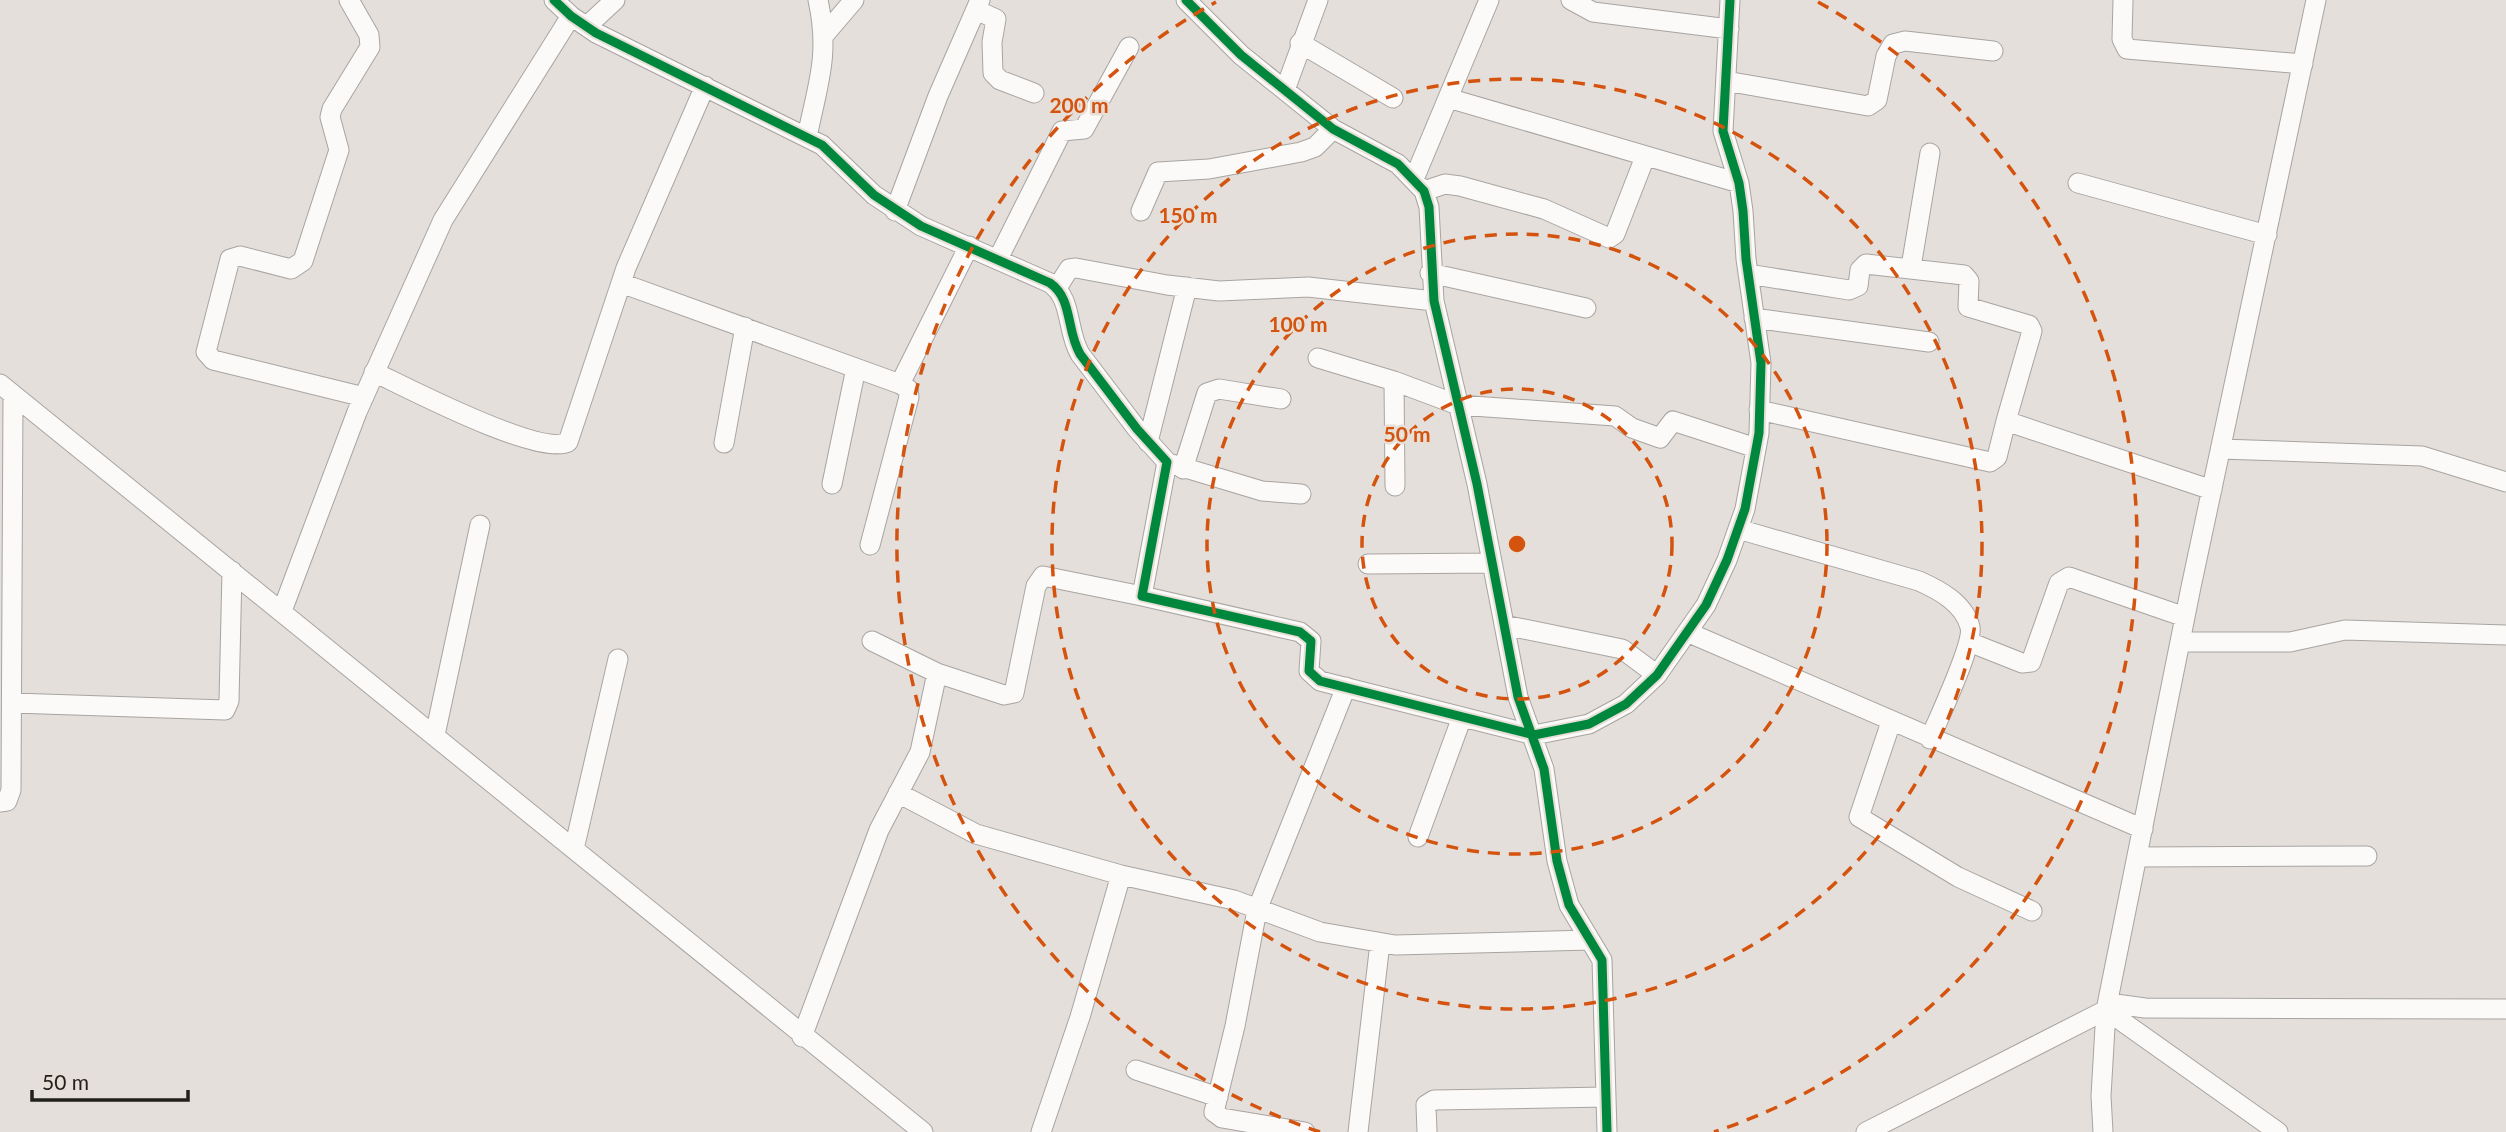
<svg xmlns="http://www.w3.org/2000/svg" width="2506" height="1132" viewBox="0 0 2506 1132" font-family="Lato,sans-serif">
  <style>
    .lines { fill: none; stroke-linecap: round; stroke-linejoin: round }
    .minor-casing { stroke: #a8a4a1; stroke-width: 21 }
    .minor { stroke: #fbfaf9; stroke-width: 19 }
    .cycleway-casing { stroke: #e7dfd7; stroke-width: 13 }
    .cycleway { stroke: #00873e; stroke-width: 9 }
    .ring { fill: none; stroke: #d4530e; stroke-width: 3.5; stroke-dasharray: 12 9 }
    .centre { fill: #d4530e; stroke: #e7dfd7; stroke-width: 3.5 }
    .ring-label { font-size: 21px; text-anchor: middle; font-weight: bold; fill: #d4530e; stroke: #e7dfd7; stroke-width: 5; stroke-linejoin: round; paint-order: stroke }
  </style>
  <rect width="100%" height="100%" fill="#e4dfda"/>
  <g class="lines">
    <!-- minor casing -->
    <g class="minor-casing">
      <path id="minor" d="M349 0 369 35 370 47 332 109 330 117 339 150 303 261 291 269 240 256 230 259 206 352 213 360 364 397
        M554 0 571 16 596 33 822 145 874 195 921 226 1050 283C1073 299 1066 330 1080 354L1137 429 1167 462 1142 596 1300 632 1311 641 1309 671 1320 681 1534 735 1589 724 1626 704 1657 675 1706 605 1727 560 1745 509 1759 433 1761 363 1746 259 1743 211 1739 183 1723 131 1730 0
        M1186 0 1241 55 1333 129 1398 164 1424 191 1429 207 1434 301 1477 484 1518 697 1544 769 1557 861 1569 905 1602 960 1607 1132
        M1571 0 1593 12 1729 29
        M2123 0 2122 39 2127 49 2303 64
        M976 10 996 19 992 42 993 73 1000 80 1034 93
        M587 26 615 0
        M825 34 854 0
        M1300 43 1393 98
        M1726 81 1868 106 1877 100 1886 56 1893 44 1905 41 1993 51
        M1285 90 1318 0
        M1448 98 1739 183
        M807 137C818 83 830 55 818 0
        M1414 179 1489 0
        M2078 183 2267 235
        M1424 191 1445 184 1460 186 1544 209 1609 238 1615 234 1645 157
        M895 211 938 96 980 0
        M1141 211 1158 172 1209 169 1301 152 1315 147 1333 129
        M998 259 1062 131 1084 129 1129 47
        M1911 267 1930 153
        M1430 273 1586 308
        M1748 274 1849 290 1858 286 1860 270 1866 264 1964 275 1969 281 1968 307 2029 325 2032 331 2006 421
        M621 283 900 384 969 246
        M1057 288 1069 269 1076 268 1167 285 1219 291 1308 287 1434 301
        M1754 318 1929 342
        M1318 358 1394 381 1458 405 1615 416 1632 428 1660 438 1673 421 1756 448
        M374 372C406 387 539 457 568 442L626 268 705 86
        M1394 381 1395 486
        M0 384 923 1132
        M1759 410 1990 462 1997 457 2006 421 2212 490
        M1148 442 1187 287
        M724 443 745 327
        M2221 449 2422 456 2506 482
        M1172 464 1262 491 1301 494
        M1183 469 1207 393 1219 389 1281 399
        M832 484 856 368
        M1738 529 1919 581C1939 590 1964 603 1970 627 1974 644 1938 719 1930 739
        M870 545 909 397 908 389 900 384
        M1368 564 1492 563
        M282 611 357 412 443 220 571 16
        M1504 625 1622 649 1657 675
        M1687 632 2143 829
        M872 641 937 673
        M1969 642 2022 663 2031 662 2059 583 2069 577 2185 617
        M2180 642H2290L2345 630 2506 635
        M13 703 225 710 229 701 232 571
        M1891 722 1859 817 1958 877 2032 911
        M435 735 480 525
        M898 793 976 834 1121 875 1234 900 1320 932 1395 945 1590 940
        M0 802 7 801 11 790 13 395
        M1418 837 1462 717
        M574 849 618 659
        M2137 857 2367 856
        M2108 1003 2145 1008 2506 1009
        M802 1037 879 830 920 752 937 673 1004 695 1014 693 1036 586 1043 576 1142 596
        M1136 1070 1218 1097
        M1041 1132 1080 1017 1121 875
        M1305 1132 1222 1118 1214 1112 1235 1026 1257 910 1346 687
        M1358 1132 1380 943
        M1427 1132 1426 1105 1434 1100 1606 1097
        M1866 1132 2106 1010
        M2103 1132 2101 1096 2106 1010
        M2278 1132 2106 1010 2191 587 2316 0"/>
    </g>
    <!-- minor -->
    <use href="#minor" class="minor"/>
    <!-- cycleway casing -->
    <g class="cycleway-casing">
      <path id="cycleway" d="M554 0 571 16 596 33 822 145 874 195 921 226 1050 283C1073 299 1066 330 1080 354L1137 429 1167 462 1142 596 1300 632 1311 641 1309 671 1320 681 1534 735 1589 724 1626 704 1657 675 1706 605 1727 560 1745 509 1759 433 1761 363 1746 259 1743 211 1739 183 1723 131 1730 0
        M1186 0 1241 55 1333 129 1398 164 1424 191 1429 207 1434 301 1477 484 1518 697 1544 769 1557 861 1569 905 1602 960 1607 1132"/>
    </g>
    <!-- cycleway -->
    <use href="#cycleway" class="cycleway"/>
  </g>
  <!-- distance rings -->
  <g class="ring">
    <circle cx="1517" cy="544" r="155"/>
    <circle cx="1517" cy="544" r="310"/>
    <circle cx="1517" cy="544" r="465"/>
    <path d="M1320 1132A620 620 0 0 1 1216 2M1818 2A620 620 0 0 1 1714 1132"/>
  </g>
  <circle cx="1517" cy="544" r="10" class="centre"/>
  <g class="ring-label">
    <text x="1079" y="113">200 m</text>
    <text x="1188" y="223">150 m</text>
    <text x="1298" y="332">100 m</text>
    <text x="1407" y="442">50 m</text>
  </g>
  <!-- scale -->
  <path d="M32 1090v10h156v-10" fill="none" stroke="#22201d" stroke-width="3.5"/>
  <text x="42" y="1090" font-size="21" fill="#22201d" stroke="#e7dfd7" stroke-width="5" paint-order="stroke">50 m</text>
</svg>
